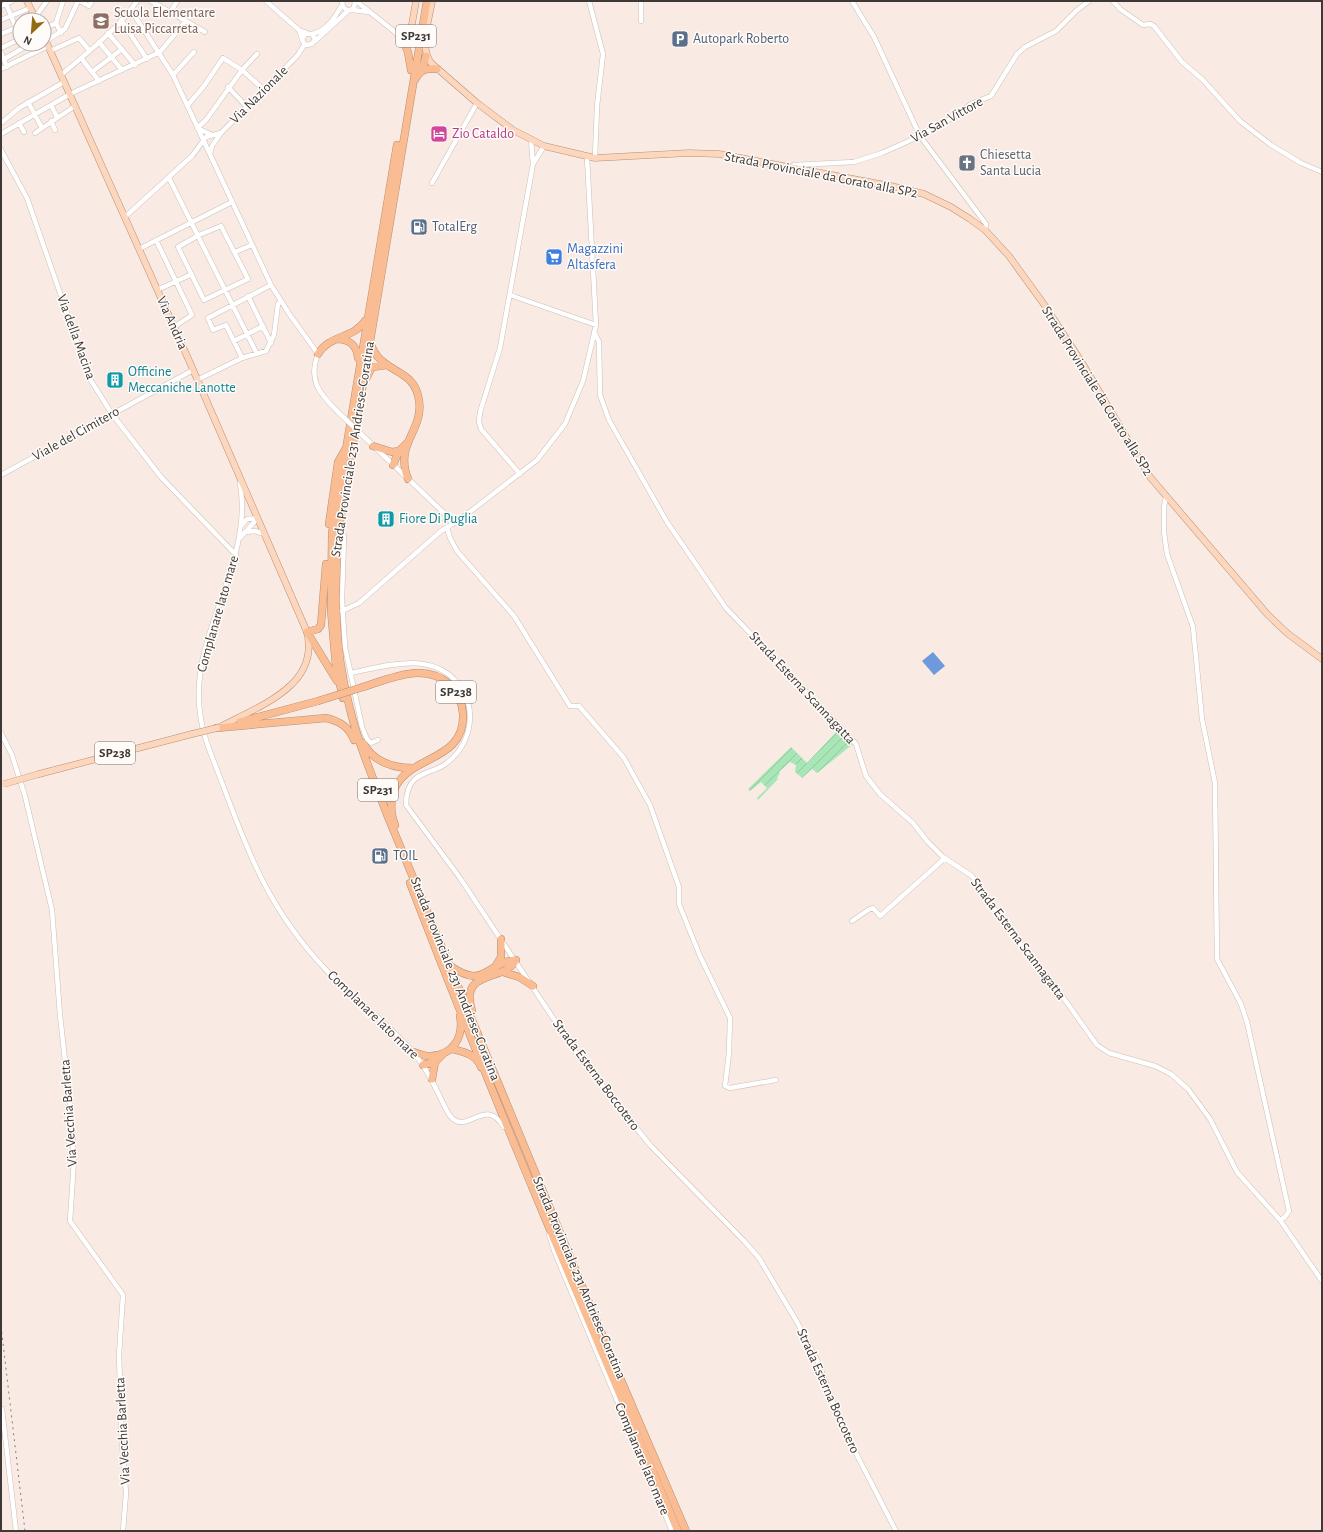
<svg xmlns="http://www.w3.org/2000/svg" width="1323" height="1532" viewBox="0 0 1323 1532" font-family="'Alegreya Sans',sans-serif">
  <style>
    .garden { fill: url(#garden-furrows) }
    .water { fill: #6e9adc }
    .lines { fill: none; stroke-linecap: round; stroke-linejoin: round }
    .minor-casing { stroke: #ccbeb7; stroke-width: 5.5 }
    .major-casing { stroke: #b88f72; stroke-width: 7 }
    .highway-casing { stroke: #b88f72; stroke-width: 8 }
    .minor { stroke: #fff; stroke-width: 4.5 }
    .major { stroke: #fcd7be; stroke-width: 6 }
    .highway { stroke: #fabd93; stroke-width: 7 }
    .rail { stroke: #847c77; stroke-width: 1; stroke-dasharray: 2 4; stroke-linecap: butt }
    .minor-bridge-casing { stroke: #ccbeb7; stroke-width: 5.5; stroke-linecap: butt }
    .major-bridge-casing { stroke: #b88f72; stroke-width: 7; stroke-linecap: butt }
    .highway-bridge-casing { stroke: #b88f72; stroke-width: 8; stroke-linecap: butt }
    .minor-bridge { stroke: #fff; stroke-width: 4.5 }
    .major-bridge { stroke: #fcd7be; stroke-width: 6 }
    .highway-bridge { stroke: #fabd93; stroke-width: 7 }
    .labels { text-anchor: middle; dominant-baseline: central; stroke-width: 3; stroke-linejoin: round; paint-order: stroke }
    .shield { fill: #fefbf9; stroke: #787370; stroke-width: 1 }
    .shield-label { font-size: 13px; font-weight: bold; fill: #3e3936 }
    .education-label { font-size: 14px; fill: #785e54; stroke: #fefbf9; text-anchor: start }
    .service-label { font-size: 14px; fill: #4e5e75; stroke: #fefbf9; text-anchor: start }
    .street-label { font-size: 14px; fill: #3e3936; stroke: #fefbf9 }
    .hotel-label { font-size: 14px; fill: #b23c85; stroke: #fefbf9; text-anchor: start }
    .worship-label { font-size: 14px; fill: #5b616d; stroke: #fefbf9; text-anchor: start }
    .shop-label { font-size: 14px; fill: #366cbe; stroke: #fefbf9; text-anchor: start }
    .culture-label { font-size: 14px; fill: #0d838f; stroke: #fefbf9; text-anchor: start }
  </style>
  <defs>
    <pattern id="garden-furrows" width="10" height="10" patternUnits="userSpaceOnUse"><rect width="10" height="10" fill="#a8e6b7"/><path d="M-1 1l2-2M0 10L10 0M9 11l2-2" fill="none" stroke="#92c69e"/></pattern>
  </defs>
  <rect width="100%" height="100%" fill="#f9ebe4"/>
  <!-- garden -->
  <path class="garden" d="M839 729 843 732 842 735 845 739 849 738 853 744 817 773 812 769 802 778 795 772 796 765 790 762 779 772 780 773 777 778 778 779 758 800 757 798 767 788 761 782 750 791 748 789 791 747 807 763Z"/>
  <!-- water -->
  <path class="water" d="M933 652 945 666 934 675 922 661Z"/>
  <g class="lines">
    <!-- minor casing -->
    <g class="minor-casing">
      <path id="minor" d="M5 1 16 28
        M80 1 89 6 92 1
        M151 1 205 32
        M266 1 299 30 307 33
        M342 1 343 7 348 11 354 8 355 1
        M356 1 395 32 404 43 410 38 412 28
        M589 1 603 54 597 106 595 158
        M641 1V21
        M852 1 874 37 920 136 986 224 985 230
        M1113 1 1120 9 1143 25 1150 24 1154 26 1182 62 1202 79 1240 121 1271 145 1301 163 1322 172
        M1 6 12 1
        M131 10 173 75 271 285 290 315 318 354C308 380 319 393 337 411
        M352 10 369 12
        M170 13 177 1
        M1 20 30 8
        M33 20 47 1
        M121 20 147 59
        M56 23 61 33
        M44 29 56 23 63 1
        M299 30 303 42 306 45 312 44 315 39 312 34H305L303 38
        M108 33 135 65
        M1 34 20 26
        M312 34C327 31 335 17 342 5
        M46 41 65 29 78 1
        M315 41 348 11
        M99 42 122 70
        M1 48 20 39
        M50 51 79 38 89 50
        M1 53 7 67
        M81 58 99 81
        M4 59 30 44
        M1 69 48 46
        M92 72 122 49
        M61 75C85 55 120 27 137 1
        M173 75 194 52
        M228 87 247 107
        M28 102 42 128
        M51 105 57 117
        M188 105 204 86 223 58 242 70 264 90
        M51 121 55 130
        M1 123 19 108 64 82
        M19 123 24 132
        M197 128 206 120 242 70 257 54
        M197 128 212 135
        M35 133 75 106
        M1 134 70 94 160 52 185 22
        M1 150 27 198 90 379 112 414 161 477 236 555
        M210 154 212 146 221 133 297 56 305 44
        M533 164 544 146
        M791 167 794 165 854 162 882 153 920 136 955 116 971 104 991 96 1017 54 1025 47 1056 31 1076 11 1089 1
        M169 178 257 354
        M432 183 477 103
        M125 217 192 156 206 137 221 133
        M221 226 248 279 204 300 178 247 199 235Z
        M156 240 192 315 174 327
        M139 249 232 202
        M235 252 252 245
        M157 290 190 275
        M510 295 596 325
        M248 296 271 343
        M594 332 599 342 600 395 609 420 667 522 726 608 856 744 866 776 880 794 913 823 927 841 943 857 972 876 1009 930 1055 986 1097 1045 1109 1053 1155 1066 1171 1074 1188 1089 1210 1119 1237 1172 1280 1220 1322 1281
        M234 341 263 326
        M242 358 226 325 213 330 208 318 271 285
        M197 380 242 358 266 351 274 335 278 304 281 301
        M360 433 445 514 453 524
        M520 474 481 429 479 422 480 412 500 348 533 164 531 140
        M1 475 193 370
        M240 483C254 564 189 634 200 713 203 739 215 763 224 788 251 861 272 913 327 971 354 999 387 1022 413 1052 425 1066 433 1082 441 1099 444 1105 448 1115 453 1119 470 1132 485 1097 504 1127
        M1166 497 1164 507V532L1167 554 1193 627 1202 719 1215 783 1217 959 1241 1004 1247 1022 1289 1211 1285 1217 1280 1220
        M242 525 247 519 258 518
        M447 528 450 538 457 551 514 616 570 706H579L624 758 650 805 679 887V904L700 956 730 1018 729 1053 725 1086 730 1088 776 1080
        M245 532 255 531 265 534
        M344 536 342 600 345 647 362 727 367 739 371 743 378 740
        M241 537 258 518
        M342 611 359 603 441 531 462 518 537 460 565 424 583 381 596 325 587 157
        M350 673C386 666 433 650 459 685 479 711 470 747 444 765 435 771 422 772 414 780 407 787 406 796 406 805L460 878 577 1054 650 1145 745 1242 759 1258 797 1322 819 1364 840 1422 896 1531
        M1 733 12 755 25 796 52 910 60 1015 72 1124 74 1160 70 1221 123 1295 119 1355 122 1444 126 1493 123 1531
        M852 921 868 910 873 908 880 916 945 858
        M549 1235 555 1253 672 1531
        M2 1409 16 1531"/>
    </g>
    <!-- major casing -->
    <g class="major-casing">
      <path id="major" d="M27 1 36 20
        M432 1C429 21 419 46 431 63L477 103 513 130 544 146 595 158 689 153 719 154 891 186 924 194 951 207 970 219 985 230 1009 256 1043 303 1081 361 1150 477 1268 615 1287 633 1322 659
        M44 37 191 365 307 632C320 686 259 706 220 727
        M404 43 412 24 416 1
        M39 774 192 734"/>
    </g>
    <!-- highway casing -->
    <g class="highway-casing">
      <path id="highway" d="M427 1 340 521C334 582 333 645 349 705 358 744 374 780 388 817L621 1380 686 1531
        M404 43 408 52 411 70
        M422 70 426 56
        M415 80C420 70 425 68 437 69
        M337 339C349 339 357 346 358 358
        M370 342C372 348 375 355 381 360 396 374 415 374 419 400 424 431 394 443 408 479
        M318 354C329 335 353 339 365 321
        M367 377 372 367 387 365
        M373 446 392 452 399 451
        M393 465 399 451 408 442
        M329 524 338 462 346 448
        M326 564 321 625 318 629 307 632 337 681
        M363 687C391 678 425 662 449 684 458 692 462 703 463 714 465 761 412 755 396 786 390 798 390 813 395 825
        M343 698 336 667 331 610 332 533 397 145
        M240 722 318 701
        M217 728 326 718C340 721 349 727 354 740
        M363 743C373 761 392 768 413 768
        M410 883C494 1101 586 1316 678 1531
        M449 965C485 991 484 963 516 960
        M495 967 501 957V939
        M503 972 519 977 533 986
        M472 1011C459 968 504 983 516 960
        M452 1049C464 1052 476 1054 481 1067
        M413 1052C418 1053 426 1057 431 1056 453 1055 464 1037 460 1016
        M423 1065 435 1062
        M432 1079 435 1062 442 1055"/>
    </g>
    <!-- minor -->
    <use href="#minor" class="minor"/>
    <!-- major -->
    <use href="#major" class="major"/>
    <!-- highway -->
    <use href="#highway" class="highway"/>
    <!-- rail -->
    <path class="rail" d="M1 1326 25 1531"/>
    <!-- minor-bridge casing -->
    <g class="minor-bridge-casing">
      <path id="minor-bridge" d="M337 411 360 433"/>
    </g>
    <!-- major-bridge casing -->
    <g class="major-bridge-casing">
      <path id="major-bridge" d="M192 734 217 728
        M4 784 39 774"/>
    </g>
    <!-- highway-bridge casing -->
    <g class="highway-bridge-casing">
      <path id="highway-bridge" d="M318 701 363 687"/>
    </g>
    <!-- minor-bridge -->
    <use href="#minor-bridge" class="minor-bridge"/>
    <!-- major-bridge -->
    <use href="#major-bridge" class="major-bridge"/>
    <!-- highway-bridge -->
    <use href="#highway-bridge" class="highway-bridge"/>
  </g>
  <!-- icons -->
  <defs>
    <g id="school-square" transform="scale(0.9)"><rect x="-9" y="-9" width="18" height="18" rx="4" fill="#8d6e63" stroke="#fefbf9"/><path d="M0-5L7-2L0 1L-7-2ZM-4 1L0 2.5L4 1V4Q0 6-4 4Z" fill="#fff"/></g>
    <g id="parking-square" transform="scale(0.9)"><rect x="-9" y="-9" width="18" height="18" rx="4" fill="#5c6f8a" stroke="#fefbf9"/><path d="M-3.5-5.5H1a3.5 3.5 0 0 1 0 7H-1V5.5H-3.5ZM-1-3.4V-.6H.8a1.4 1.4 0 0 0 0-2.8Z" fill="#fff"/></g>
    <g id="hotel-square" transform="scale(0.9)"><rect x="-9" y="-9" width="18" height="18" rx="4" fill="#d1479c" stroke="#fefbf9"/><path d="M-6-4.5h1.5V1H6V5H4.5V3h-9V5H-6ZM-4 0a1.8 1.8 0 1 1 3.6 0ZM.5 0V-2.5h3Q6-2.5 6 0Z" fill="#fff"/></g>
    <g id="church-square" transform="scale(0.9)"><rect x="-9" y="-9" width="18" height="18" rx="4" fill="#6b7280" stroke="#fefbf9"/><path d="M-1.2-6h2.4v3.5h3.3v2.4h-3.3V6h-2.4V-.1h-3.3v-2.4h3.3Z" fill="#fff"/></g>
    <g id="fuel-square" transform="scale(0.9)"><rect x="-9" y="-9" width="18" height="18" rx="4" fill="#5c6f8a" stroke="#fefbf9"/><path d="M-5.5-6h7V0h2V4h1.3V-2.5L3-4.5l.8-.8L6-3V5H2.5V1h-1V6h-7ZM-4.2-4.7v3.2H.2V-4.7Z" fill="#fff"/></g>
    <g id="supermarket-square" transform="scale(0.9)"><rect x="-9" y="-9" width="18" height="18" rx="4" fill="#3f7fe0" stroke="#fefbf9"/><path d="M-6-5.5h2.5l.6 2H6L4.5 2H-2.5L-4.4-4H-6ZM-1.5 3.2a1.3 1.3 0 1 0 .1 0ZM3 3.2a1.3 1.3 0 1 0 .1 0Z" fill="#fff"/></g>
    <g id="building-square" transform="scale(0.9)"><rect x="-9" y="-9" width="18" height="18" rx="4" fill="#0f9aa8" stroke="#fefbf9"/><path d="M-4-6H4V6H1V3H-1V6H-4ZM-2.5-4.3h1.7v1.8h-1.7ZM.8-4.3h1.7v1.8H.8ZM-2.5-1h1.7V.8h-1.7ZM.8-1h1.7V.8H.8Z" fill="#fff"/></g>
  </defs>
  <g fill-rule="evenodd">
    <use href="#school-square" x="101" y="21"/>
    <use href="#parking-square" x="680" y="39"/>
    <use href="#hotel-square" x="439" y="134"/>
    <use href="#church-square" x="967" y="163"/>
    <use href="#fuel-square" x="419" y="227"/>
    <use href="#supermarket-square" x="554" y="257"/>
    <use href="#building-square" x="115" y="380"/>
    <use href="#building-square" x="386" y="519"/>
    <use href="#fuel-square" x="380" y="856"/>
  </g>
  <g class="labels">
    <!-- shield labels -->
    <g class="shield">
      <rect x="396" y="25" width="40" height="22" rx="3"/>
      <rect x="436" y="681" width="40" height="22" rx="3"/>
      <rect x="95" y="742" width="40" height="22" rx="3"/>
      <rect x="358" y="779" width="40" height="22" rx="3"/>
    </g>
    <g class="shield-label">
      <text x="416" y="36">SP231</text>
      <text x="456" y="692">SP238</text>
      <text x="115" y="753">SP238</text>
      <text x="378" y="790">SP231</text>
    </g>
    <!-- education labels -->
    <g class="education-label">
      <text x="114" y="13">Scuola Elementare<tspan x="114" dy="16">Luisa Piccarreta</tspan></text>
    </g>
    <!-- service labels -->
    <g class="service-label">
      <text x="693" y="39">Autopark Roberto</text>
      <text x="432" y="227">TotalErg</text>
      <text x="393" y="856">TOIL</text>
    </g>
    <!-- street labels -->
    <g class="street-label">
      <text transform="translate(259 95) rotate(-45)">Via Nazionale</text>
      <text transform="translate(947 120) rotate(-29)">Via San Vittore</text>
      <text transform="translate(821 175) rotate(11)">Strada Provinciale da Corato alla SP2</text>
      <text transform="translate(172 323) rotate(66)">Via Andria</text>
      <text transform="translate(76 337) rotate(70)">Via della Macina</text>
      <text transform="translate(1097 391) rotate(58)">Strada Provinciale da Corato alla SP2</text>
      <text transform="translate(76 434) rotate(-29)">Viale del Cimitero</text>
      <text transform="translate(353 449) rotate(-81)">Strada Provinciale 231 Andriese-Coratina</text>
      <text transform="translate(218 614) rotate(-74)">Complanare lato mare</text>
      <text transform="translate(802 688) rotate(47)">Strada Esterna Scannagatta</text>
      <text transform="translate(1018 939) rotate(53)">Strada Esterna Scannagatta</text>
      <text transform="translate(455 979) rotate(68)">Strada Provinciale 231 Andriese-Coratina</text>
      <text transform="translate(373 1015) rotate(44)">Complanare lato mare</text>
      <text transform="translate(596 1075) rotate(53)">Strada Esterna Boccotero</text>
      <text transform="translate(69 1113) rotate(-94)">Via Vecchia Barletta</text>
      <text transform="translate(579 1278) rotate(67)">Strada Provinciale 231 Andriese-Coratina</text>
      <text transform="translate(828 1391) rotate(66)">Strada Esterna Boccotero</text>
      <text transform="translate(123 1431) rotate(-93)">Via Vecchia Barletta</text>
      <text transform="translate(642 1459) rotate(67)">Complanare lato mare</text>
    </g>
    <!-- hotel labels -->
    <g class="hotel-label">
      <text x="452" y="134">Zio Cataldo</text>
    </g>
    <!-- worship labels -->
    <g class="worship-label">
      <text x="980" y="155">Chiesetta<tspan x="980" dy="16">Santa Lucia</tspan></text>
    </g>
    <!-- shop labels -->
    <g class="shop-label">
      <text x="567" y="249">Magazzini<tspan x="567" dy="16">Altasfera</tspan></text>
    </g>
    <!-- culture labels -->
    <g class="culture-label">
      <text x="128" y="372">Officine<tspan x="128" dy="16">Meccaniche Lanotte</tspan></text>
      <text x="399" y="519">Fiore Di Puglia</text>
    </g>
  </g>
  <!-- border -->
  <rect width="1323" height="1532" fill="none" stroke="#3e3936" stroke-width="4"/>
  <!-- north arrow -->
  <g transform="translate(32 32) rotate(206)"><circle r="19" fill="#fefbf9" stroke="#b1adab"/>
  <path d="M0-3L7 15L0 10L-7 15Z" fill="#926a12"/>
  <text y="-6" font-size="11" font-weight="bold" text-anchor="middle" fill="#3e3936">N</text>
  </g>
</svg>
